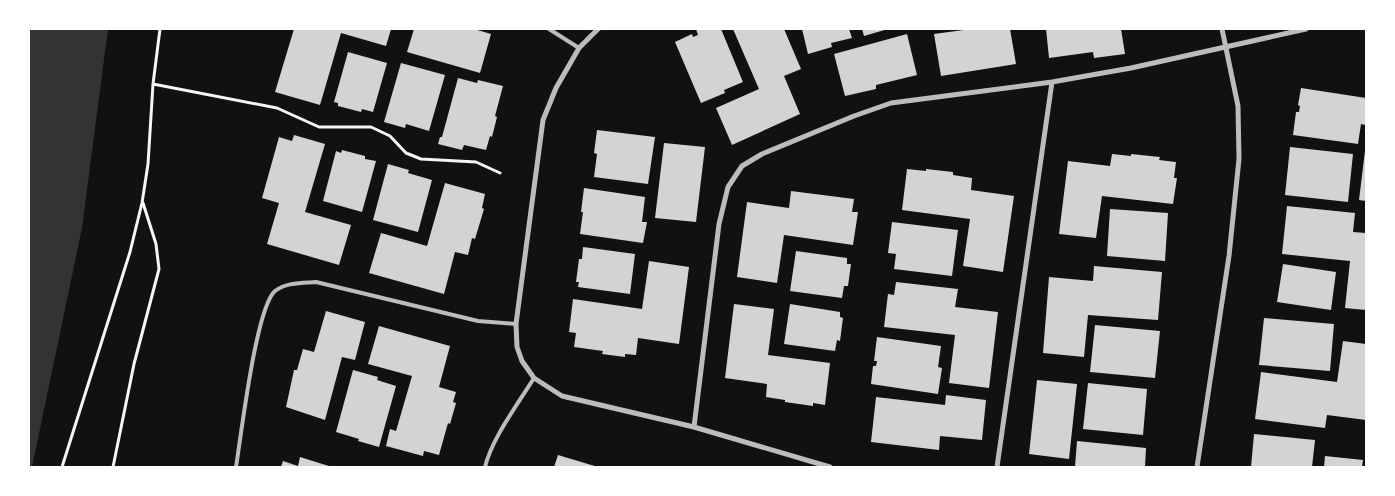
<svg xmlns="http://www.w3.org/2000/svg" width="1395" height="496" viewBox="0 0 1395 496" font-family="Manrope,sans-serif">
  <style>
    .water { fill: #333 }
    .building { fill: #d3d3d3 }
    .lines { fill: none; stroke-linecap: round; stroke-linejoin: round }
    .path { stroke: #f5f5f5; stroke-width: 3 }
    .service { stroke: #bcbcbc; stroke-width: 4 }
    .minor { stroke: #bcbcbc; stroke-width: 5 }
  </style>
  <rect width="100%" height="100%" fill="#111"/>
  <!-- water -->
  <path class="water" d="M29 29H108L82 228 32 467H29Z"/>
  <!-- building -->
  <path class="building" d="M294 29H391L386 46 341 33 320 105 275 92Z
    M414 29H474L491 34 480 73 407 52Z
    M696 29H721L743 82 724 90 725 93 701 103 675 42 692 34 693 37 698 35Z
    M733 29H784L801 69 784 76 800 114 732 145 716 108 759 89Z
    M802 29H849L852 38 831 43 832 47 808 54Z
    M862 29H888L864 36Z
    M971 29H1010L1016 64 941 76 934 34Z
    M1046 29H1121L1125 54 1094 58 1093 52 1049 58Z
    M907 34 917 75 876 85V89L845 96 834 54Z
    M348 52 387 63 373 112 362 109 361 112 338 106V103L334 102Z
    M401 63 445 75 429 131 406 124 405 128 384 122Z
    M458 78 477 83 478 80 503 86 495 116 497 117 492 137 490 136 486 150 464 145 462 150 438 144 440 137H442Z
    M1301 88 1366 98 1365 125 1361 124 1358 144 1293 135 1296 112H1299L1300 106 1298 105Z
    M597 130 655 137 648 184 594 177 597 154 594 153Z
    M294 135 325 144 305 212 351 225 339 265 267 244 279 203 262 198 279 137 292 141Z
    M664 143 705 147 696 222 655 218Z
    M1290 147 1353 154 1348 202 1285 195Z
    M342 150 365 156V159L376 161 362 212 323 201 336 151 341 153Z
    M1365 151H1366V201L1359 200Z
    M1112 154 1131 156V154L1160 157 1159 160 1176 162 1174 178H1177L1173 204 1102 196 1096 238 1059 234 1068 161 1110 166Z
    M388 164 409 170 408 173 432 180 418 232 373 220Z
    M907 169 926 171V169L953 172V175L972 178 971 190 1014 196 1003 272 963 266 970 219 902 210Z
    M445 183 485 194 482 208 484 209 475 239 472 238 468 255 455 252 444 294 369 273 381 233 427 246Z
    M584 188 645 197 642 222H647L643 243 580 234 583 212H581Z
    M791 191 854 199 852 212H858L853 245 784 235 777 283 737 277 747 202 789 208Z
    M1287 206 1355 213 1353 232 1366 233V310L1345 308 1350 261 1282 254Z
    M1110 209 1168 213 1165 261 1107 256Z
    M892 222 958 230 952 276 894 269 896 254 888 253Z
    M583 247 635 254 630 294 578 287 579 282H576L579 259H582Z
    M796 251 847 258V264H851L848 286H844L842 298 790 291Z
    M649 261 689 267 679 344 638 338 636 355 625 354V357L602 354 603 351 574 347 576 333 569 332 573 299 642 309Z
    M1283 264 1336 272 1331 310 1277 302Z
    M1094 266 1162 272 1158 320 1088 315 1084 357 1043 353 1049 277 1093 281Z
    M896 282 958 289 955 307 998 312 989 388 949 383 955 335 884 327 888 294 894 295Z
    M734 304 774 309 768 355 830 363 825 405 813 403V406L785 402V400L766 397 767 384 725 378Z
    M790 304 840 312V317L843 318 840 341 837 340 835 351 784 344Z
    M326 311 365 322 355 360 342 357 325 420 286 407 294 370H297L303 349 314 352Z
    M1264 318 1334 324 1330 371 1259 365Z
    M1095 325 1160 331 1155 378 1090 372Z
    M379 326 450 346 439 387 456 392 453 402 456 403 450 424 448 423 439 455 424 451 423 456 386 446 390 429 396 431 412 376 368 364Z
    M877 337 941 346 938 367 942 368 938 394 871 384 873 366H876L877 361H874Z
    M1343 341 1366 344V420L1327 415 1325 428 1255 419 1261 372 1337 382Z
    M353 370 378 377 377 380 396 386 379 447 358 441 359 439 336 432Z
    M1037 380 1077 384 1069 459 1029 454Z
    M1088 383 1147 389 1143 435 1083 429Z
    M946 395 986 400 982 440 940 436 939 450 871 442 876 397 945 405Z
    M1254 434 1315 440 1312 467H1251Z
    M1077 441 1146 448 1145 467H1075Z
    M558 455 598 467H554Z
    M1325 456 1363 460 1362 467H1324Z
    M300 457 332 467H281L283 461 298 466Z"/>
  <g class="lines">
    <!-- path -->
    <path class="path" d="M153 84 277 108 319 127H371L390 136 406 153 421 159 476 162 500 173
      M62 467 130 252 142 203 148 164 153 84 160 29
      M113 467 134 364 159 269 156 244 143 203"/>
    <!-- service -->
    <path class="service" d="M549 29 579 48
      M236 467C241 437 256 307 275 291 287 282 303 283 316 282L478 321 516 324
      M485 467C492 438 518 404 534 378"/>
    <!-- minor -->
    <path class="minor" d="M598 29 579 48 556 88 543 120 516 324 517 347 522 361 534 378 562 396 694 427 830 467
      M694 427 719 224 728 187 742 166 762 154 854 116 891 103 1052 82 1131 68 1306 29
      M997 467 1052 82
      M1197 467 1229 256 1239 159 1238 106 1222 29"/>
  </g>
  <!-- border -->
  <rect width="1395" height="496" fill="none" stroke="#ffffff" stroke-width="60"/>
</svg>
